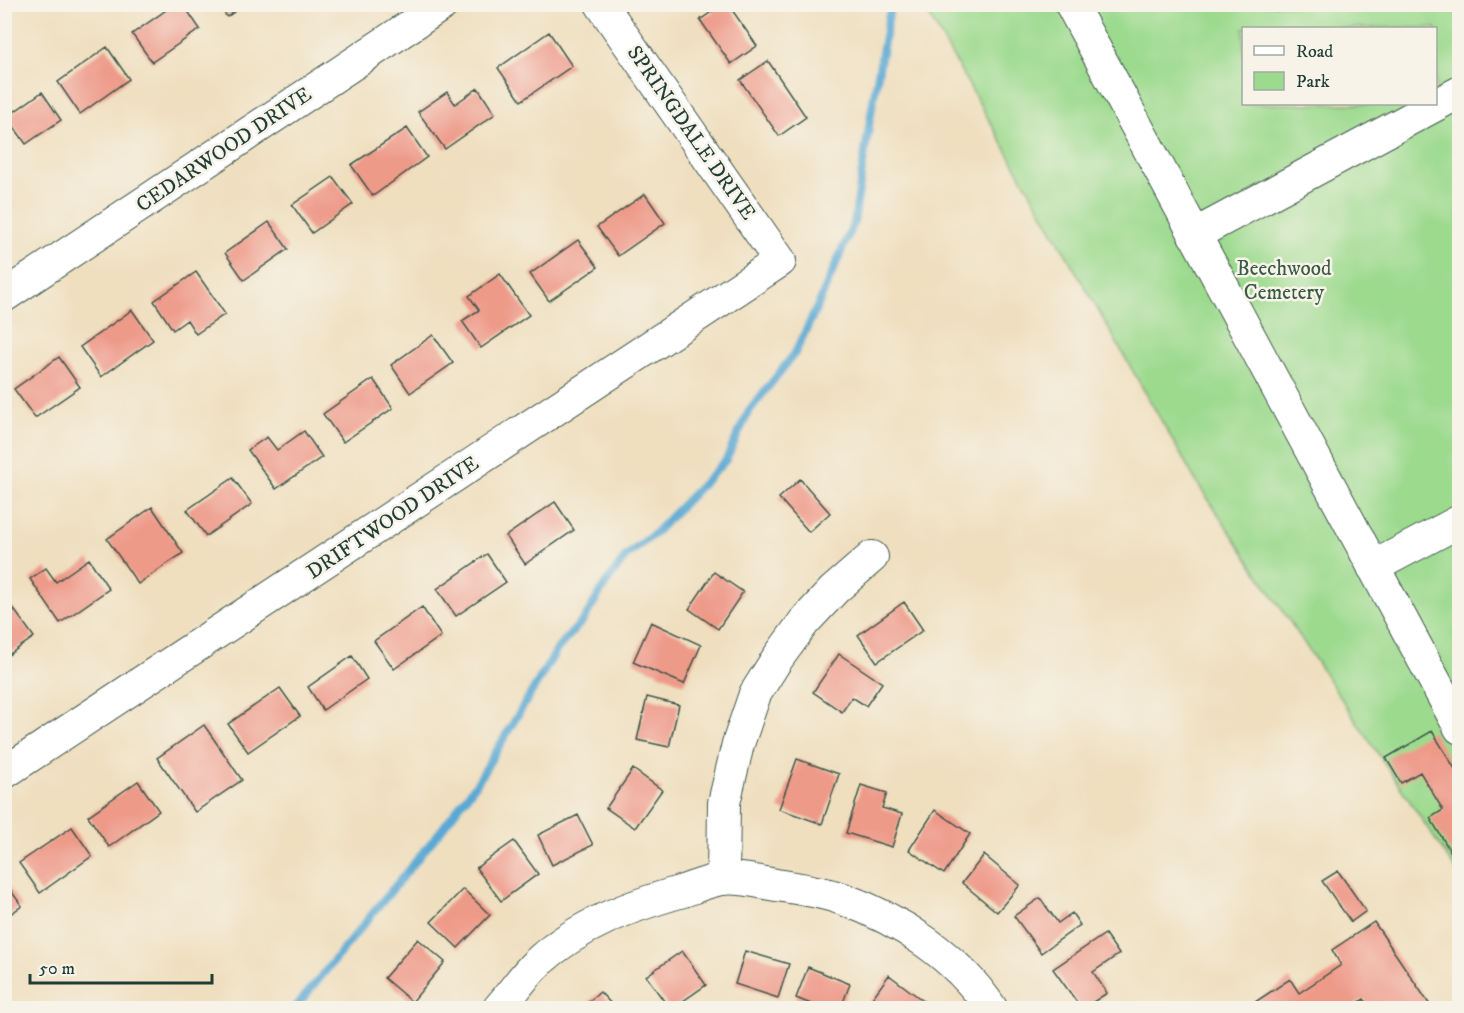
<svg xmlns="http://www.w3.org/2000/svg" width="1464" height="1013" viewBox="0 0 1464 1013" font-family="'IM FELL DW Pica',serif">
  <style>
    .green { fill: #9cda8e; stroke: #5e8c61; stroke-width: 1.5; fill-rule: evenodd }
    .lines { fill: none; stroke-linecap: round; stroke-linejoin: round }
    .stream { stroke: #59a9d3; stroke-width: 8 }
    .building { fill: #ee9a89 }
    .minor-casing { stroke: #3e5549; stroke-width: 34 }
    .minor { stroke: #fff; stroke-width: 32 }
    .labels { text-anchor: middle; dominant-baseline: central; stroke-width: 5; stroke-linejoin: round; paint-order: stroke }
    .street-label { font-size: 21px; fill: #1f3d34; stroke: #f7f3e8 }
    .park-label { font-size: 21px; fill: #385c46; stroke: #f7f3e8 }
  </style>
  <rect width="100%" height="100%" fill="#f7f3e8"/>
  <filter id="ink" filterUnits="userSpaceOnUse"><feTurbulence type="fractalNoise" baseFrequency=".0167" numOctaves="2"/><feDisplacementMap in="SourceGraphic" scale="12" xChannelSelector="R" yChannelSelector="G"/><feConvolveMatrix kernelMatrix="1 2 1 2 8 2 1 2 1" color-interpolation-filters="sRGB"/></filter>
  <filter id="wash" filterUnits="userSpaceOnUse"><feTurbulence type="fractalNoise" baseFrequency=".008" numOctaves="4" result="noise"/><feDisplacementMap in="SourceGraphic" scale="24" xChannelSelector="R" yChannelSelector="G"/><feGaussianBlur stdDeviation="1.35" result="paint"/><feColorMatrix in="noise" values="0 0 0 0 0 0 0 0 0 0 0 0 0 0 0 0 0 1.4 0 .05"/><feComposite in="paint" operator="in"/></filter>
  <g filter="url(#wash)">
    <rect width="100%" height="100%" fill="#efdfbf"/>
    <!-- green -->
    <path class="green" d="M923 5H1459V875L1196 481ZM1244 28H1436V104H1244Z"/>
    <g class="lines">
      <!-- stream -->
      <path class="stream" d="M295 1008 442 829 477 783 558 648 584 619 604 586 626 556 654 534 726 460 749 411 795 353 819 303 854 222 873 101 891 4"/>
    </g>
    <g id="blocks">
      <!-- building -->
      <path class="building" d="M175 4H183L200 29 152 62 132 34Z
        M218 4H245L227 17Z
        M723 4H728L757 46 731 64 700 20Z
        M549 32 572 66 521 101 498 68Z
        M107 47 129 79 80 114 58 82Z
        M768 61 806 117 779 136 740 80Z
        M478 88 495 114 445 149 418 112 447 92 455 104Z
        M42 92 61 120 26 144 7 117Z
        M407 128 427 157 373 196 351 165Z
        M333 177 353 204 312 233 292 205Z
        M645 194 665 223 618 256 597 227Z
        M269 222 288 249 244 280 225 253Z
        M578 240 598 267 549 301 530 274Z
        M196 272 225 314 196 334 187 320 173 330 154 301Z
        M500 274 529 315 481 348 462 321 479 310 469 296Z
        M132 310 153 340 101 377 80 347Z
        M433 335 453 363 410 393 391 365Z
        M59 357 80 387 35 418 14 389Z
        M373 379 393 408 343 442 323 414Z
        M304 431 322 457 276 489 248 450 267 437 277 450Z
        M233 478 252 504 206 536 187 510Z
        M800 479 830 513 809 532 779 498Z
        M555 502 574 530 525 564 506 536Z
        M152 507 183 553 138 584 107 539Z
        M487 554 506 582 456 616 437 589Z
        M89 559 109 589 60 623 30 579 46 568 56 582Z
        M714 572 743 592 718 629 689 609Z
        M904 602 923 630 877 662 858 635Z
        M422 607 441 636 394 669 374 641Z
        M13 608 34 637 4 658V614Z
        M651 622 701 645 684 684 633 662Z
        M839 654 882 683 866 706 852 697 842 712 813 692Z
        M352 656 367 679 323 710 308 687Z
        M280 688 300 716 248 752 228 724Z
        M647 697 679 705 669 747 637 740Z
        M204 725 242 780 195 812 157 758Z
        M1432 731 1460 777V867L1430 818 1443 810 1420 772 1401 783 1386 758Z
        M797 759 839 774 822 824 779 809Z
        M633 769 662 790 635 828 606 808Z
        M138 781 159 811 109 847 88 816Z
        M861 785 887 793 882 808 902 814 892 847 846 833Z
        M935 810 970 834 944 874 909 850Z
        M578 815 593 845 552 865 538 835Z
        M72 827 92 856 40 893 19 863Z
        M514 841 538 874 501 901 476 868Z
        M984 855 1020 885 997 912 962 883Z
        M1338 871 1366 911 1351 922 1322 881Z
        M4 881 22 906 4 918Z
        M463 889 490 915 458 948 431 922Z
        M1040 898 1058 923 1072 913 1080 925 1041 953 1014 916Z
        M1374 922 1432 1008H1371L1364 999 1350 1008H1246L1290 979 1299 993 1341 965 1332 950Z
        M1105 934 1119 954 1093 972 1107 993 1084 1008H1081L1053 969Z
        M418 939 445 962 412 1002 384 978Z
        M682 951 706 985 673 1008H669L646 976Z
        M745 951 789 964 778 998 735 984Z
        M808 967 850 984 841 1008H821L796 998Z
        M889 975 926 1003 921 1008H865Z
        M600 992 615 1008H581Z"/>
    </g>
  </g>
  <g filter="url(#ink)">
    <use href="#blocks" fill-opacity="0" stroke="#3e5549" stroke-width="1.5"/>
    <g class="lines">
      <!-- minor casing -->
      <g class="minor-casing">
        <path id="minor" d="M1071 4 1460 728
          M1194 235 1460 92
          M4 296 443 4
          M1373 567 1460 521
          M4 773 780 261 601 4
          M723 879 724 803 738 744 755 694 777 659 804 622 834 590 872 557
          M499 1008C512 994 523 976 537 963 578 925 630 906 683 891 695 887 709 881 722 879 739 877 759 882 776 885 798 888 822 892 843 899 901 920 957 957 991 1008"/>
      </g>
      <!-- minor -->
      <use href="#minor" class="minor"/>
    </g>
  </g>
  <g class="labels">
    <!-- street labels -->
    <g class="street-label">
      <text transform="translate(691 133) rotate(55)">SPRINGDALE DRIVE</text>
      <text transform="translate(224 150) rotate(-34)">CEDARWOOD DRIVE</text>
      <text transform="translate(393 518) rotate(-34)">DRIFTWOOD DRIVE</text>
    </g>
    <!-- park labels -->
    <g class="park-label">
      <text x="1284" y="269">Beechwood<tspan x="1284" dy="24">Cemetery</tspan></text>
    </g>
  </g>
  <!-- margin -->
  <rect width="1464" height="1013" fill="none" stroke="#f7f3e8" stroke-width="24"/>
  <!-- legend -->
  <rect x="1242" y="27" width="195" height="78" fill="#f7f3e8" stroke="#a1aaa0" stroke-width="1.5"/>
  <rect x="1254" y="46" width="30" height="9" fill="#ffffff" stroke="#a1aaa0" stroke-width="1.5"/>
  <text x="1296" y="57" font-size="18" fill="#1f3d34">Road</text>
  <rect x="1254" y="72" width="30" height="18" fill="#9cda8e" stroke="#a1aaa0" stroke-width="1.5"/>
  <text x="1296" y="87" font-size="18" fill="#1f3d34">Park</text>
  <!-- scale -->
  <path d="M30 974v9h182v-9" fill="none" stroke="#1f3d34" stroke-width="3"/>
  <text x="39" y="974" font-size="18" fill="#1f3d34" stroke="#f7f3e8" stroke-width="4.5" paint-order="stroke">50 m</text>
</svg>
